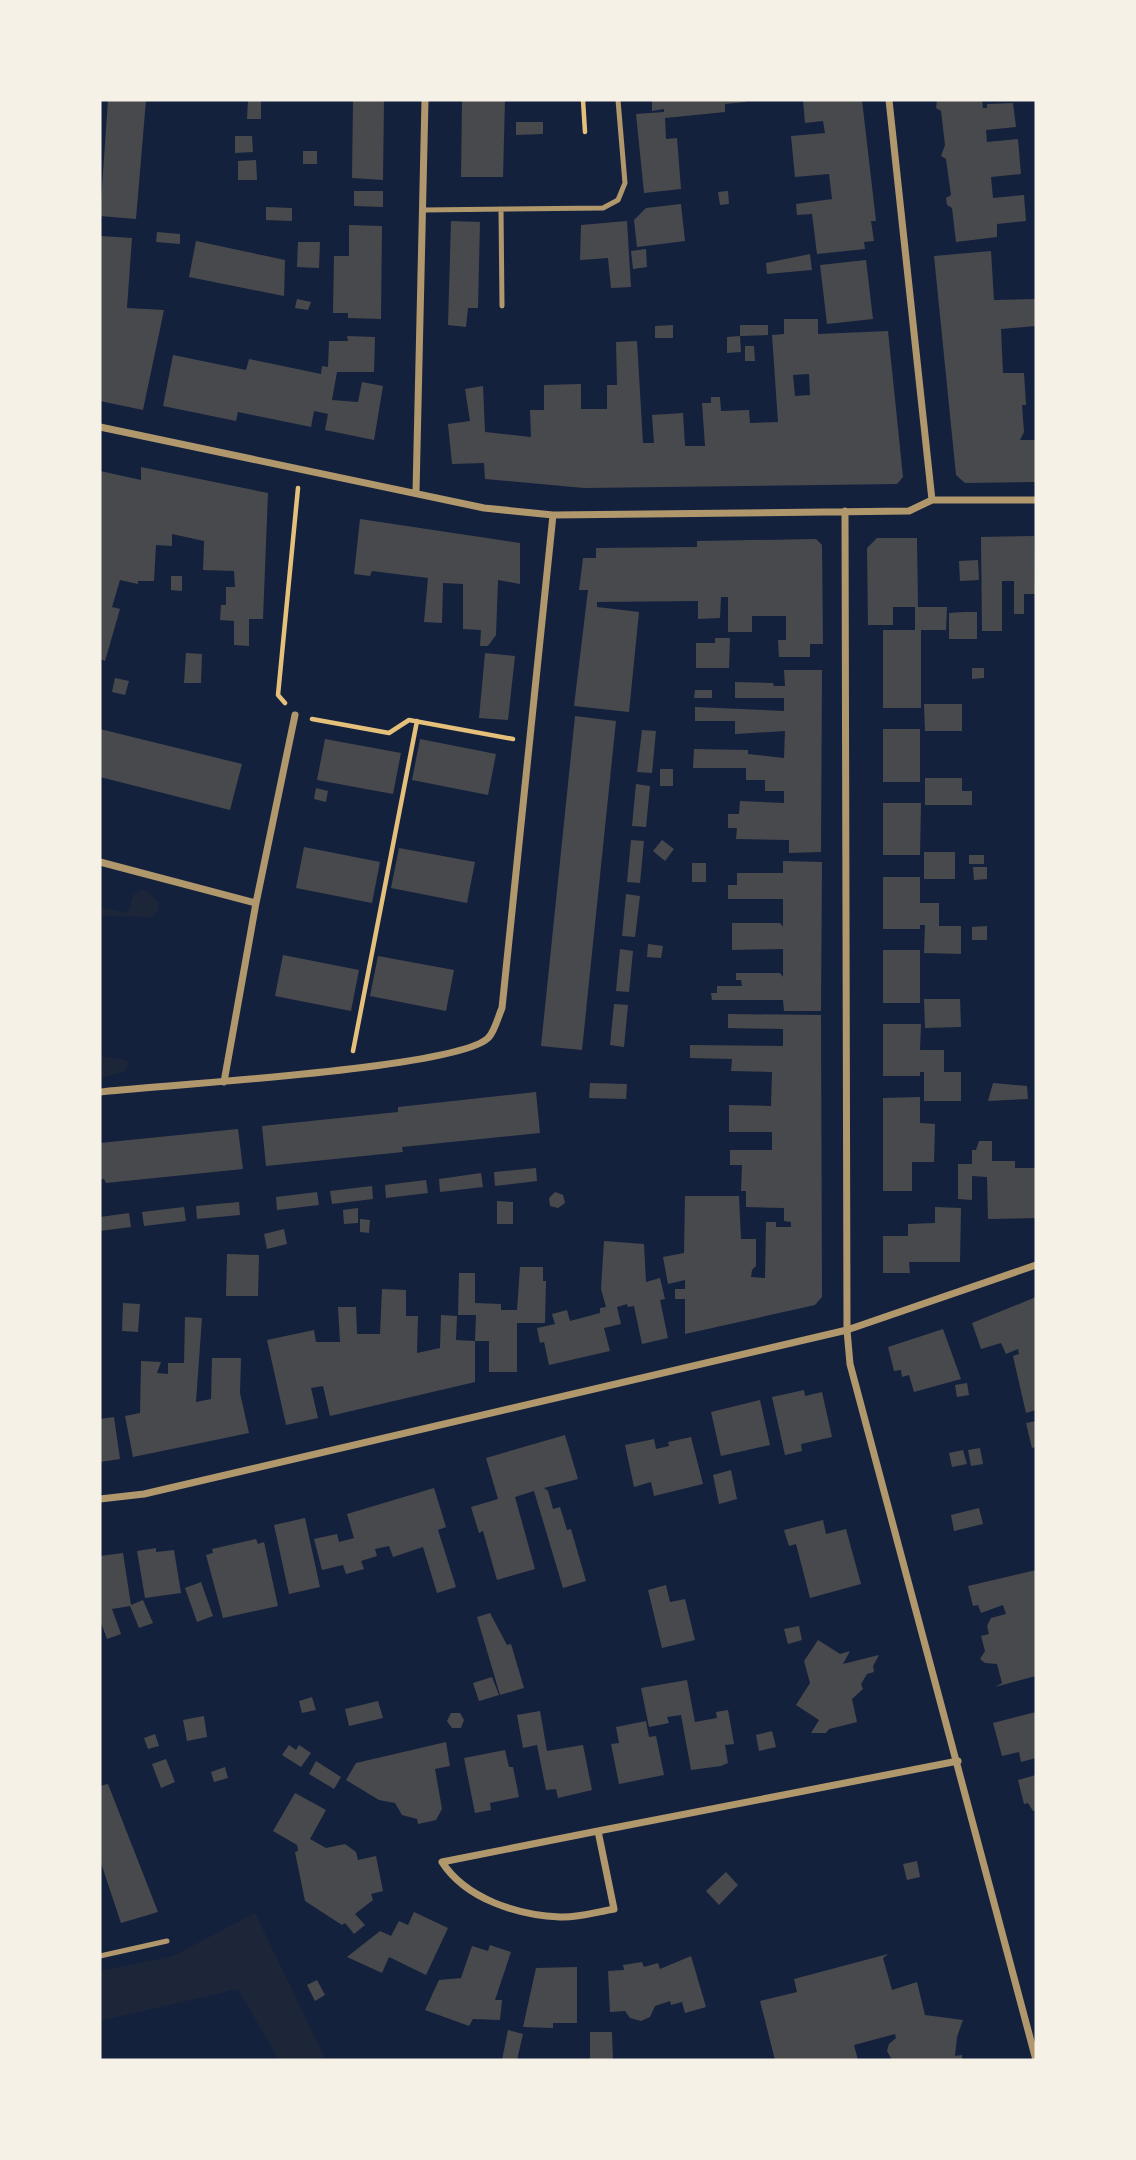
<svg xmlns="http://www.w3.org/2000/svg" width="1136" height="2160" viewBox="0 0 1136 2160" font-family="Overpass,sans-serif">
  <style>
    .green { fill: #1d2539 }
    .building { fill: #48494c; fill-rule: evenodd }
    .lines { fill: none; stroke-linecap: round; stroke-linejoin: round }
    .path { stroke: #e5c07b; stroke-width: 4.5 }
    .service { stroke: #b1986c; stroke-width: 5 }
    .minor { stroke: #b1986c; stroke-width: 7 }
  </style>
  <rect width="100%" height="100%" fill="#14213d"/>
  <!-- green -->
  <path class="green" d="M143 889 157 900 159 908 153 917 100 916V907L128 913 133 895Z
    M100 1046 103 1057 126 1060 129 1064 124 1072 100 1078Z
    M255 1913 326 2060H279L238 1989 100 2021V1971L173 1956Z"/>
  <!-- building -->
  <path class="building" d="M108 100H146L136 219 100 216Z
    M248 100H261V119H247Z
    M353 100H384L383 180 352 178Z
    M462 100H505L503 177H461Z
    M652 100H746V102L725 104V112L665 118 666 139 677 138 681 189 644 193 636 114 664 112V109L652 111Z
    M803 100H862L876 221H871L874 241 864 242 865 249 817 254 812 214 797 215 796 204 832 199 829 174 795 177 791 136 825 133 823 121 805 123Z
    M937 100H982L983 108H987V104L1013 103 1016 127 986 130 987 142 1018 139 1021 174 991 177 993 198 1024 195 1026 221 997 224V237L956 242 952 208 947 205 946 198 951 195 946 159 941 156 945 145 941 111 936 108Z
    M516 122H543V134L516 135Z
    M235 136H252L253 152 235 153Z
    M303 151H317V164H303Z
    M256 160 257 180H238V161Z
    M354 191H383V207L354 206Z
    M728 191 729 204 720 205 718 192Z
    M681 204 685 241 637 247 634 220 646 208Z
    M266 207 292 208V221L266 220Z
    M451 221 480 222 478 308H468L466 327 448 325Z
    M627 221 631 287 611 288 608 258 580 260 581 225Z
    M349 225 382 226 381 319 348 318V313H333L334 256H349Z
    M157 232 180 234V244L156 242Z
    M100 236 132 238 127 308 164 310 143 410 100 401Z
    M196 241 285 260 284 296 189 277Z
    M298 242H320L319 268 297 267Z
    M646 249 647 267 633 269 631 251Z
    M991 251 994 300 1036 299V326L1001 329 1003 373H1024L1026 405H1022L1024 432 1020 440H1036V482L965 483 956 475 934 256Z
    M810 254 812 270 767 274 766 263Z
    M866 260 873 319 827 324 820 265Z
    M297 299 311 302 308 310 295 308Z
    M784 319H818V334L888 331 903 477 897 484 584 488 485 479 484 463 452 464 448 424 470 421 465 389 483 386 485 432 531 437 530 410H544V385L581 384V409H607V385H617L616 342 637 341 643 443H654L652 415 683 413 685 446H705L702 403H711V397H720L721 411 749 410 750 423 778 422 772 335 784 334ZM809 374 810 395 795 396 793 375Z
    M673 325V338H655V326Z
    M740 325H768V335L740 336Z
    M347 336 375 337 374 372H337L332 400 358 402 362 382 383 386 374 440 325 430 328 414 314 411 311 427 238 412 236 421 163 406 173 355 246 370 249 359 321 374 322 366 328 367 329 341H348Z
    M740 336 741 352 727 353V337Z
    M745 346H754L755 361H745Z
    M141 467 268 493 263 619H249V646L234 645V621L220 620 221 605H226V587H235L234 571 203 570 204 541 172 534V546L156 545 154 581H138V584L120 580 112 607 120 609 105 661 100 659V471L141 480Z
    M360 519 520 543V584L498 580 496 635 488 646H480L481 630 463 629V584L443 583 442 623 424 622 428 578 372 571 370 576 354 574Z
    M1034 536 1035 594H1024V614H1014V581H1002V631H982L981 537Z
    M877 538H917L918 607H947L946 630H921V708H883V630H915V607H893V625H868L867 548Z
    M816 539 822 545 823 644H810V657H779L778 640H786V616H752V632H728V597H721L720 618 698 619V601L597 602V607L639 612 629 712 574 706 588 590H579L583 558H596V548L697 547V541Z
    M978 560 979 580 960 581 959 561Z
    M171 576H182V591L171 590Z
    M964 612H977V639H949V613Z
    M715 638H730L729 668H696V643H715Z
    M186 653 202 654 201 683H184Z
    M485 653 515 656 508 720 479 718Z
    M972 668H984V678L972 679Z
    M784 670H822L821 852 789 853V840L736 839 737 828H728V814H739L740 801 784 803V791H765V780H746V768H693L694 749 748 750V754L784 758 785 731 735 734V721H695V707L784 711V698H735V682L773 683 774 686H785Z
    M115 678 129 681 125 695 112 692Z
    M695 690H712V698H694Z
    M924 704H962V731H925Z
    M575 716 616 721 582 1050 541 1046Z
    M100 729 242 764 230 810 100 777Z
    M883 729H920V782H883Z
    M642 730 656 731 652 773 637 772Z
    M325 739 401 753 393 794 317 780Z
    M420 739 496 754 488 795 412 780Z
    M660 769H673V786H660Z
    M925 778H962V791H972V805H925Z
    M636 784 650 786 646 827 632 826Z
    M316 788 328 791 326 802 314 799Z
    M883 803H921L920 855H883Z
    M631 840 644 841 640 883 627 882Z
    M662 840 674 849 665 861 653 851Z
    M304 847 380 862 372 903 296 888Z
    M399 848 475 862 467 903 391 888Z
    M924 852H955V879H924Z
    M969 855H984V864H969Z
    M783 861 822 862 821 1011H784L783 1000H712L711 993H717V986H742L741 980H736V973H780L783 977V949L732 950V923H780L783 927V899H728V885H737V873H783Z
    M692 863H706V882H692Z
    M973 867H987V879L974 880Z
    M883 877H920V903H939V926H961V954L924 953 925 925H920V929H883Z
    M626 894 640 896 635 937 622 936Z
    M987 926V940H972V927Z
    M648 944 663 946 661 958 647 957Z
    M620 949 633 951 629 992 616 991Z
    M883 950H920V1003H883Z
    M283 955 359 970 351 1011 275 996Z
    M378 956 454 970 446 1011 370 996Z
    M924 999H960L961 1027 925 1028Z
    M614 1004 628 1005 624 1047 610 1045Z
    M728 1014 821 1015 822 1297 815 1305 685 1334V1299H675V1289H685V1280L668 1284 663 1257 684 1253 685 1196H739L741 1239H756V1266L752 1270 751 1277 765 1278 766 1222H776V1227H791V1222L784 1221V1208L746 1207V1191H741L742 1165H730V1150H772V1132H729V1105L771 1106 772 1072 731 1071 732 1059 690 1058V1045L783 1046V1029L728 1028Z
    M883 1024H921L920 1050H944V1072H961V1101H924V1072H920V1076H883Z
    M590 1083 627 1084 626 1099 589 1098Z
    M993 1083 1027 1086 1028 1099 988 1101Z
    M536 1092 540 1133 402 1147 403 1152 266 1166 262 1126 398 1112V1107Z
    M920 1097V1123L935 1124 934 1162H912V1191H883V1098Z
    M238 1129 243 1169 106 1183 104 1179H100V1143Z
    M979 1141H992V1161H1015V1168H1036V1218L988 1219 987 1177 972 1176V1200L958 1199V1164H972V1150H976Z
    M536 1168 537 1181 495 1186 494 1172Z
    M481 1173 483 1187 440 1192 439 1179Z
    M426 1180 428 1193 386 1198 385 1185Z
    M372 1186 373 1199 332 1204 330 1191Z
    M317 1192 319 1205 277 1210 276 1197Z
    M555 1192 563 1195 565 1203 558 1208 550 1206 549 1198Z
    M497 1201 513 1202V1224H497Z
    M239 1202 240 1215 197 1219 196 1206Z
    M184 1207 186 1221 144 1226 142 1212Z
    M935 1207 961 1208 960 1262H909L910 1273H883V1236H908V1224L935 1223Z
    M358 1208V1223L344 1224 343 1210Z
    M129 1213 131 1227 100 1231V1217Z
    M360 1219 370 1220 369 1233 360 1232Z
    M284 1229 287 1244 267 1249 264 1234Z
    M604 1241 644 1244 646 1282 660 1278 665 1299 660 1300 668 1338 642 1344 634 1306 628 1307 627 1304 617 1307 621 1324 604 1328 610 1351 549 1365 544 1342 540 1343 537 1328 555 1324 552 1314 567 1310 570 1321 600 1313V1308L606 1307 601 1289Z
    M227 1254 259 1255 258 1296H226Z
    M520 1267H543V1281H546L545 1323H517V1372H489V1341H475L476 1315H458L459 1273H475V1303L501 1304V1310H517Z
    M382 1289 406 1290V1316H418L417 1353 440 1348 441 1315 457 1316 456 1340 475 1341V1382L330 1416 323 1386 311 1388 318 1418 286 1425 267 1340 314 1330 316 1342H340L338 1307H356L357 1334H380Z
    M1036 1297V1410L1026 1413 1013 1356 1019 1354 1018 1349 1006 1354 1001 1343 981 1349 972 1323Z
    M123 1303 140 1304 138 1332 122 1331Z
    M185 1317 202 1318 196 1402 211 1399 212 1358H241L240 1393 249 1433 133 1457 125 1416 140 1413 141 1361 161 1362 157 1373 168 1374V1363H184Z
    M943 1329 961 1379 914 1392 909 1375 902 1377 901 1370 894 1371 888 1347Z
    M967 1383 969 1395 957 1397 955 1385Z
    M804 1390 805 1396 822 1392 832 1437 801 1444 802 1451 785 1455 772 1397Z
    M760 1400 770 1445 721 1456 711 1412Z
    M114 1417 120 1459 100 1462V1419Z
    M1036 1421V1447L1032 1448 1026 1423Z
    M565 1435 578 1479 544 1488 548 1491 553 1509 560 1507 567 1530 571 1529 586 1581 563 1588 534 1491 515 1497 535 1569 497 1580 483 1531 479 1533 471 1507 498 1499 486 1458Z
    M691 1437 703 1484 654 1496 651 1482 634 1487 625 1445 654 1439 656 1449 669 1446 668 1442Z
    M980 1448 983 1464 971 1466 968 1450Z
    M963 1450 967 1464 952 1467 949 1453Z
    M731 1470 737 1499 719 1504 713 1475Z
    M434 1488 446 1527 438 1530 456 1587 437 1593 423 1547 393 1557 389 1546 375 1549 377 1556 361 1561 364 1569 346 1574 343 1565 322 1570 314 1539 337 1534 339 1542 354 1538 347 1514Z
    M979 1508 983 1524 954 1531 951 1515Z
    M305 1518 320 1587 289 1594 274 1525Z
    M823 1520 826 1534 846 1529 861 1584 810 1598 796 1544 789 1546 784 1530Z
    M256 1539 258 1544 264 1542 278 1606 223 1618 206 1555 213 1553 212 1549Z
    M156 1548V1552L174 1550 181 1593 145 1598 137 1551Z
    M123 1553 131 1605 143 1600 153 1623 139 1628 130 1606 112 1609 121 1634 107 1639 100 1620V1556Z
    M1036 1570V1676L995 1687 1002 1683 997 1664 985 1663 980 1659 985 1651 981 1636 989 1634 987 1626 991 1618 1006 1614 1003 1605 981 1613 978 1605 973 1606 968 1586Z
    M201 1582 213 1616 197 1622 185 1588Z
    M666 1585 670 1602 685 1599 695 1640 662 1648 648 1590Z
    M490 1613 507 1645 511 1644 524 1688 500 1695 477 1617Z
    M799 1626 802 1640 788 1644 784 1629Z
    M818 1640 840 1654 850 1651 843 1664 879 1655 873 1666 874 1672 867 1674 861 1684 863 1689 852 1699 857 1722 829 1729 826 1733H811L819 1720 796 1705 810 1683 804 1661Z
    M492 1677 499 1695 479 1701 473 1683Z
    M687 1680 695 1722 717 1718 716 1712 728 1710 734 1744 725 1745 728 1763 721 1766 691 1770 681 1715 667 1717 669 1723 649 1727 641 1688Z
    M312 1697 316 1710 302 1713 299 1701Z
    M378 1701 383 1718 349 1726 345 1709Z
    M540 1711 547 1751 583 1745 592 1790 558 1798 556 1789 546 1790 537 1745 523 1748 517 1715Z
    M1036 1712V1758L1021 1762 1019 1752 1002 1756 993 1723Z
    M451 1713H460L464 1720 461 1728H452L447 1721Z
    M204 1716 207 1737 187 1741 183 1720Z
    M646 1721 649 1737 656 1736 664 1775 619 1784 611 1744 619 1743 616 1727Z
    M772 1731 776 1747 759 1751 756 1735Z
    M155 1734 159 1746 148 1749 144 1738Z
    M446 1742 450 1766 435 1769 442 1809 436 1820 418 1824 417 1819 402 1815 395 1803 379 1800 346 1780 356 1763Z
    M289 1745 296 1750 299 1745 311 1753 301 1767 282 1755Z
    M505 1750 509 1767H513L519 1797 490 1803 491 1810 475 1813 464 1758Z
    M166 1759 175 1782 161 1788 152 1764Z
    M316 1761 341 1777 334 1789 309 1774Z
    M225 1767 228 1778 214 1782 211 1772Z
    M1036 1775V1810L1033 1811 1028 1803 1024 1804 1018 1780Z
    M108 1784 158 1912 121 1923 100 1860V1786Z
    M295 1793 326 1810 310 1839 326 1848 345 1844 356 1852 358 1860 376 1856 383 1891 371 1894 373 1900 355 1914 365 1925 354 1934 345 1923 342 1925 305 1901 295 1852 298 1851 297 1845 273 1831Z
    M917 1861 920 1877 907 1880 903 1864Z
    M726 1872 738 1885 719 1905 706 1891Z
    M414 1912 448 1928 426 1975 389 1957 382 1973 347 1957 380 1931 391 1936 399 1921 408 1925Z
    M490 1945 511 1952 495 2000H502L500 2020 473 2019 469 2026 425 2010 439 1980 461 1978 472 1946 488 1951Z
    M888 1954 883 1958 892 1990 917 1982 925 2015 963 2020 957 2037 955 2056 962 2055V2060H892L887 2051 889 2044 896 2038 895 2034 854 2045 858 2060H775L760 2001 797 1992 794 1979Z
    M691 1956 706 2007 685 2013 682 2002 671 2005 670 2001 655 2006 650 2017 641 2021 630 2018 625 2011 610 2012 608 1971 624 1970 623 1965 642 1962 644 1967 658 1963 660 1969Z
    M577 1967V2023H553V2028L523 2027 536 1968Z
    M317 1980 325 1995 315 2001 307 1985Z
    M508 2030 523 2034 517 2060H502Z
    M590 2032H612L613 2060H590Z"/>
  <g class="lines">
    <!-- path -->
    <path class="path" d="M583 100 585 132
      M285 703 278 695 298 488
      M312 719 389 733 409 720 513 739
      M353 1051 417 721"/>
    <!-- service -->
    <path class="service" d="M501 209 502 306
      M423 210 603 208 618 200 625 183 618 100
      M100 1956 167 1941"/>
    <!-- minor -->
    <path class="minor" d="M889 100 932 500
      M100 427 484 508 553 515 909 511 932 500H1036
      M416 492 425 100
      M845 511 847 1330 850 1364 1036 2060
      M100 862 256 903
      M224 1082 256 903 295 715
      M100 1092C157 1085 462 1069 489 1037 495 1030 498 1017 502 1008L553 515
      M100 1499 144 1494 847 1330 1036 1265
      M598 1831 614 1909C597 1912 577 1918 560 1917 517 1915 466 1899 442 1862Z
      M598 1831 958 1761"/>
  </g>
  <!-- border -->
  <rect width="1136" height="2160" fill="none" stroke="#f6f1e7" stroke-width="203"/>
</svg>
